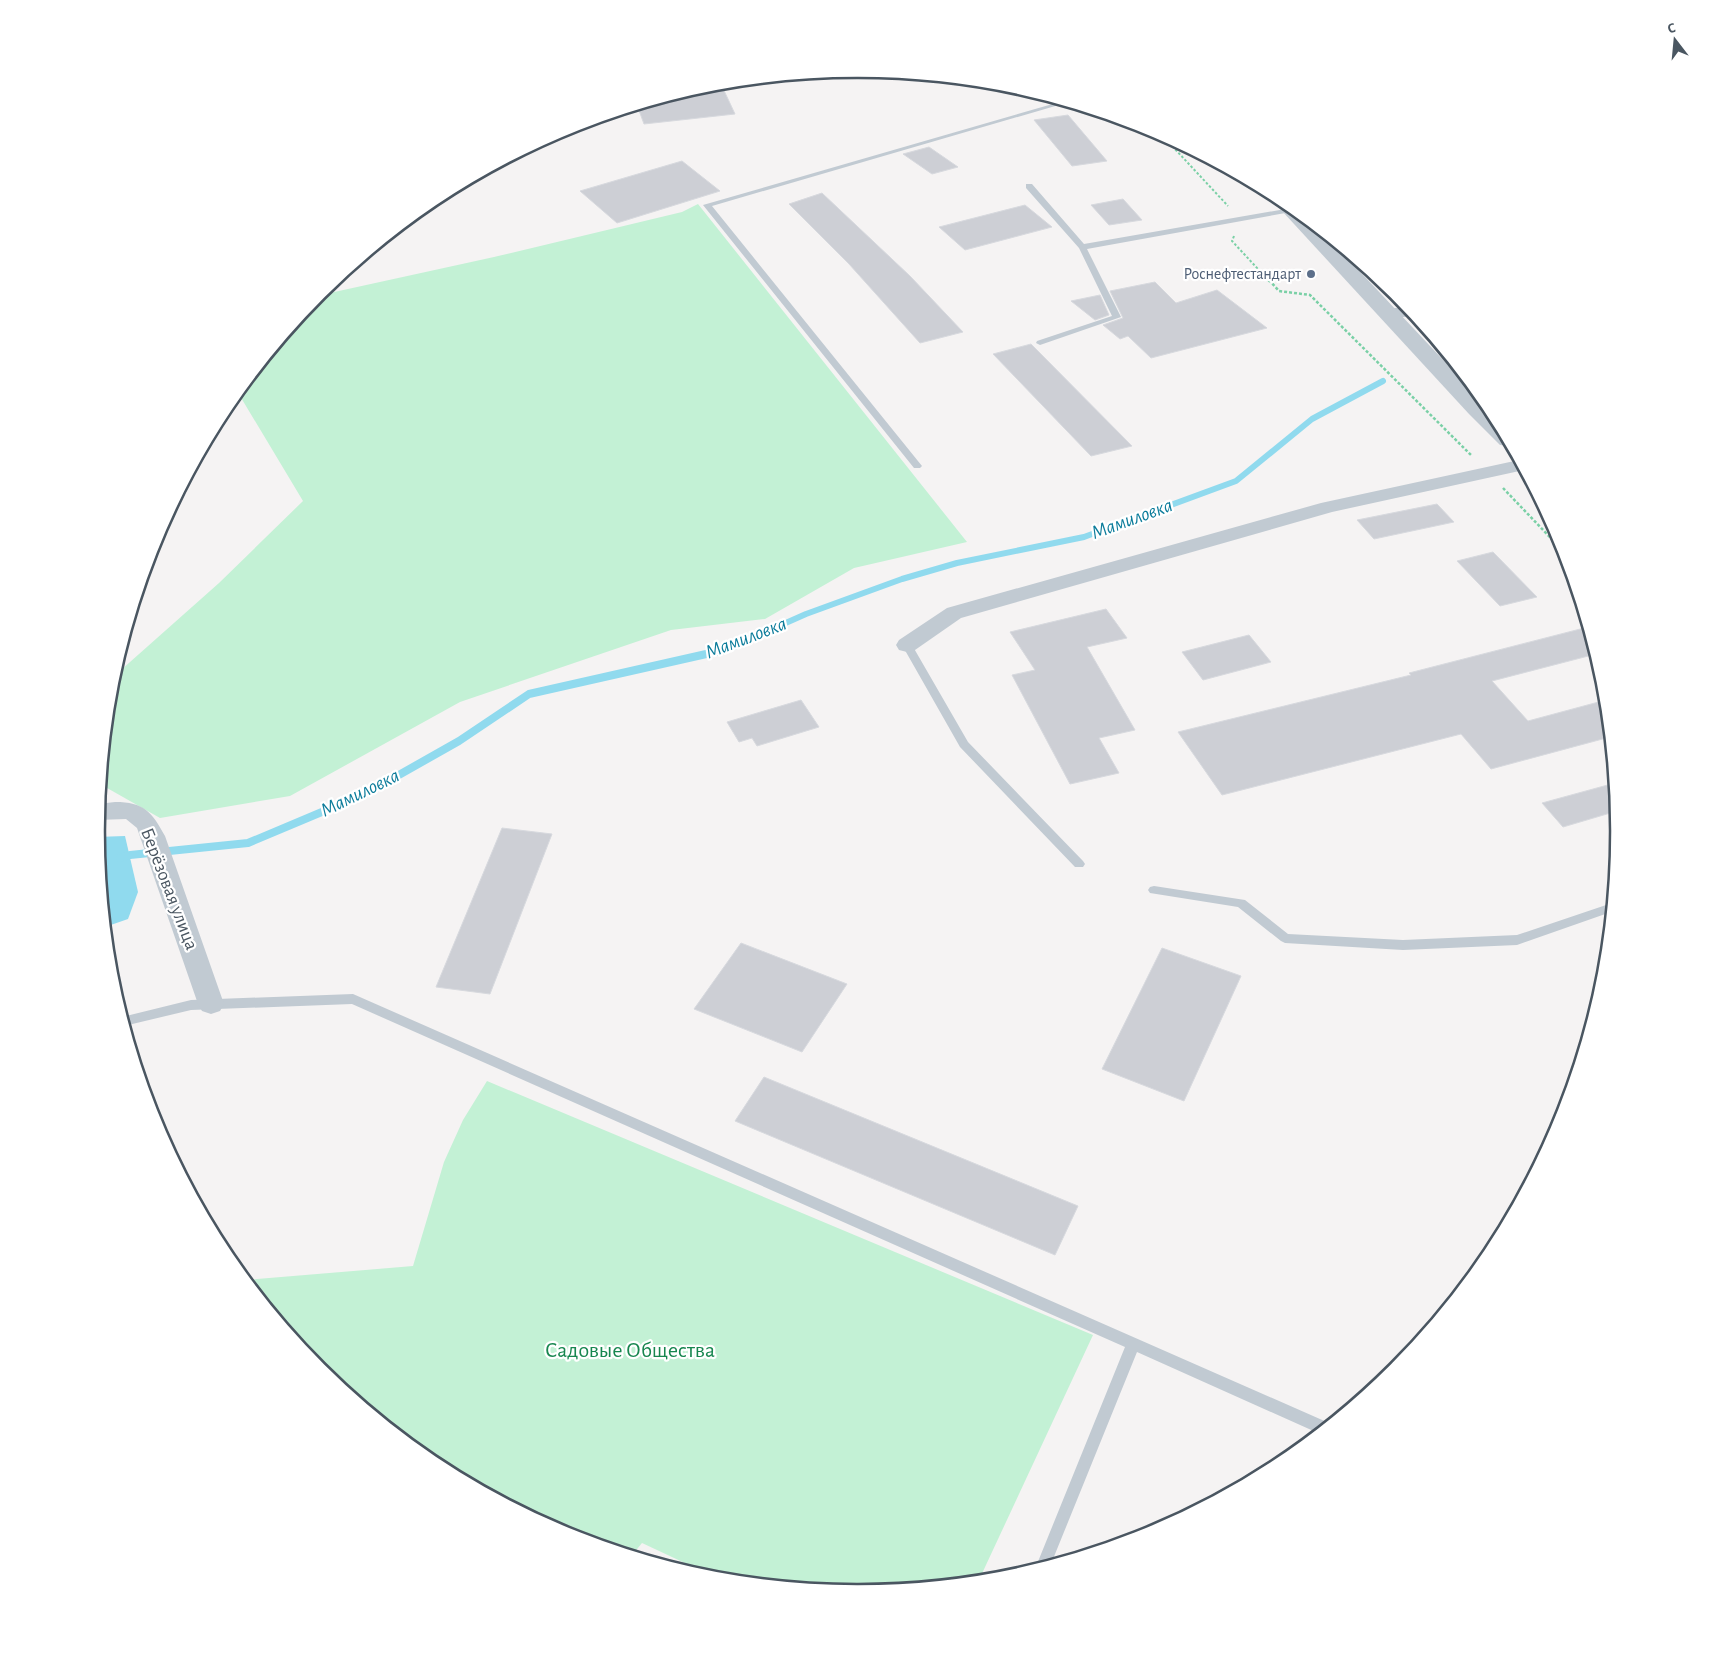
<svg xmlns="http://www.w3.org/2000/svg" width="1715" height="1661" viewBox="0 0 1715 1661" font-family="'Alegreya Sans',sans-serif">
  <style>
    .green { fill: #c3f1d5 }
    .water { fill: #90daee }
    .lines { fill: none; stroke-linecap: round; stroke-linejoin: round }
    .stream-far1 { stroke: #90daee; stroke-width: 6 }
    .stream { stroke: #90daee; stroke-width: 8 }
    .building { fill: #cdcfd5; stroke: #d7d9de }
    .path-far1 { stroke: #7ad0a6; stroke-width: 2; stroke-dasharray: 2.5 2; stroke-linecap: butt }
    .path { stroke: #7ad0a6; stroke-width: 2.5; stroke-dasharray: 3 2; stroke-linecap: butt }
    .service { fill: #c1cad2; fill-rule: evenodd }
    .minor { fill: #c1cad2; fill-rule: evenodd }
    .tertiary { fill: #c1cad2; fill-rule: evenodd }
    .service-dot { fill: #5c6f8a; stroke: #fff; stroke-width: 2 }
    .labels { text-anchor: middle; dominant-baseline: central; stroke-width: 4.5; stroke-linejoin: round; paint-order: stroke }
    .far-service-label { font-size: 16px; fill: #4e5e75; stroke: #fff; text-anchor: end }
    .street-label { font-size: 19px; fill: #4a5661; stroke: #fff }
    .water-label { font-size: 20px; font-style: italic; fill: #0c7c9b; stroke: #fff }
    .near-park-label { font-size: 22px; fill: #17864f; stroke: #fff }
    .rim { fill: none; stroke: #4a5661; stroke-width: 2.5 }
  </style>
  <rect width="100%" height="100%" fill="#f5f3f3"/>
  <!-- green -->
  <path class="green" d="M698 204 967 542 854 568 765 619 671 630 460 702 290 796 160 818 100 784 112 678 219 583 303 501 237 391 316 296 494 257 682 212Z
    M487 1081 1093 1335 979 1580 857 1592 719 1579 642 1543 633 1554 566 1534 434 1464 319 1369 246 1280 413 1266 444 1162 463 1120Z"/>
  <!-- water -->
  <path class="water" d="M125 836 138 892 128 919 105 927 96 837Z"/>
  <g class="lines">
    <!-- stream-far1 -->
    <path class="stream-far1" d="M752 638 806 614 902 579 957 563 1084 537 1236 481 1312 419 1383 381"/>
    <!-- stream -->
    <path class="stream" d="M120 858 130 855 248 843 367 793 459 741 529 694 724 650 755 637"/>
  </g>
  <!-- building -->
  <path class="building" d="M720 82 735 114 644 124 637 105 709 83Z
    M1068 115 1107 161 1072 166 1034 120Z
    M929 147 958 167 932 174 903 154Z
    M682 161 720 191 617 223 580 191Z
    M822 193 910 276 963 332 920 343 849 264 789 204Z
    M1123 199 1142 220 1109 225 1091 205Z
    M1025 205 1052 227 965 250 939 227Z
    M1155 282 1176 303 1217 290 1267 328 1151 358 1128 336 1120 339 1103 325 1123 318 1110 291Z
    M1100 295 1109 315 1095 320 1071 301Z
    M1031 344 1132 446 1091 456 993 354Z
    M1437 504 1454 522 1374 539 1357 520Z
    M1493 552 1537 597 1500 606 1457 561Z
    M1106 609 1127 638 1087 647 1135 730 1099 738 1119 773 1070 784 1012 675 1035 670 1010 632Z
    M1588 627 1596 654 1492 681 1528 721 1606 700 1610 737 1491 769 1461 734 1222 795 1178 732 1411 675 1409 673Z
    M1249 635 1271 662 1203 680 1182 652Z
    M801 700 819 727 757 746 752 738 739 742 727 722Z
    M1615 783 1617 811 1563 827 1542 803Z
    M502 828 552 834 490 994 436 987Z
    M741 943 847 984 802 1052 694 1009Z
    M1162 948 1241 976 1184 1101 1102 1069Z
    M764 1077 1078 1206 1055 1255 735 1121Z"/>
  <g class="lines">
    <!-- path-far1 -->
    <path class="path-far1" d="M1160 133 1228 206
      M1234 236 1232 241 1270 282"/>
    <!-- path -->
    <path class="path" d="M1269 280 1279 291 1310 295 1472 456
      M1503 488 1566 554"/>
    <!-- service -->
    <path class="service" d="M1063 101 1069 102 712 206 922 466 920 468H914L703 205Z
      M1026 184H1032L1084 244 1291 208 1295 210 1291 212 1087 249 1121 317 1040 345 1036 343 1037 341 1112 316 1079 248 1026 188Z
      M907 642 912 645 968 742 1083 861 1085 864 1083 867H1075L960 747 902 645Z
      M1154 886 1245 900 1288 934 1403 940 1517 935 1612 903 1611 912 1517 945 1403 950 1285 943 1281 941 1238 907 1150 893 1148 890 1150 887Z
      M353 994 1329 1423 1330 1424 1318 1433 1137 1352 1051 1564 1035 1569 1125 1347 352 1004 191 1010 124 1026 122 1017 191 1000Z"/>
    <!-- minor -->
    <path class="minor" d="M1409 307 1416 316 1389 318 1383 317 1380 313 1383 309Z
      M1519 460 1524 470 1332 512 961 618 915 650 907 652 899 650 896 645 899 640 947 608 1321 503Z
      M115 802C144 802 152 812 165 836L224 1004 220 1011 211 1014 202 1011 198 1004 137 828 126 819 97 820 98 804Z"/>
    <!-- tertiary -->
    <path class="tertiary" d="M1270 192 1281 197 1318 227 1495 415 1511 446 1500 445 1469 414 1271 199 1268 195Z"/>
  </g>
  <!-- markers -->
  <circle class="service-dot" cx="1311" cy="274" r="5"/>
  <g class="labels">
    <!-- far-service labels -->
    <g class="far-service-label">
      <text x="1301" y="274">Роснефтестандарт</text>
    </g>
    <!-- street labels -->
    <g class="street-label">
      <text transform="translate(169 889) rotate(69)">Берёзовая улица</text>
    </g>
    <!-- water labels -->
    <g class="water-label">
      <text transform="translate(1132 519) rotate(-20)">Мамиловка</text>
      <text transform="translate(746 638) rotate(-21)">Мамиловка</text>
      <text transform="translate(360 793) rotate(-26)">Мамиловка</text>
    </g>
    <!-- near-park labels -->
    <g class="near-park-label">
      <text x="630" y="1350">Садовые Общества</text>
    </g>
  </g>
  <!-- crop -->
  <path d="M0 0H1715V1661H0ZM857 78H858A752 752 0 0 1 1610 830V832A752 752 0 0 1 858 1584H857A752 752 0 0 1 105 832V830A752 752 0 0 1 857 78Z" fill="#fff" fill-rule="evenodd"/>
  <path class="rim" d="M857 78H858A752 752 0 0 1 1610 830V832A752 752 0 0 1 858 1584H857A752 752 0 0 1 105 832V830A752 752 0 0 1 857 78Z"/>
  <!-- north arrow -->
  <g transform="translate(1675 40) rotate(344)" stroke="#ffffff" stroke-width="4" paint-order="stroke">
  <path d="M0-4L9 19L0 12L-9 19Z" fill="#4a5661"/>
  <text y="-8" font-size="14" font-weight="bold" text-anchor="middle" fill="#4a5661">С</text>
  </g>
</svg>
